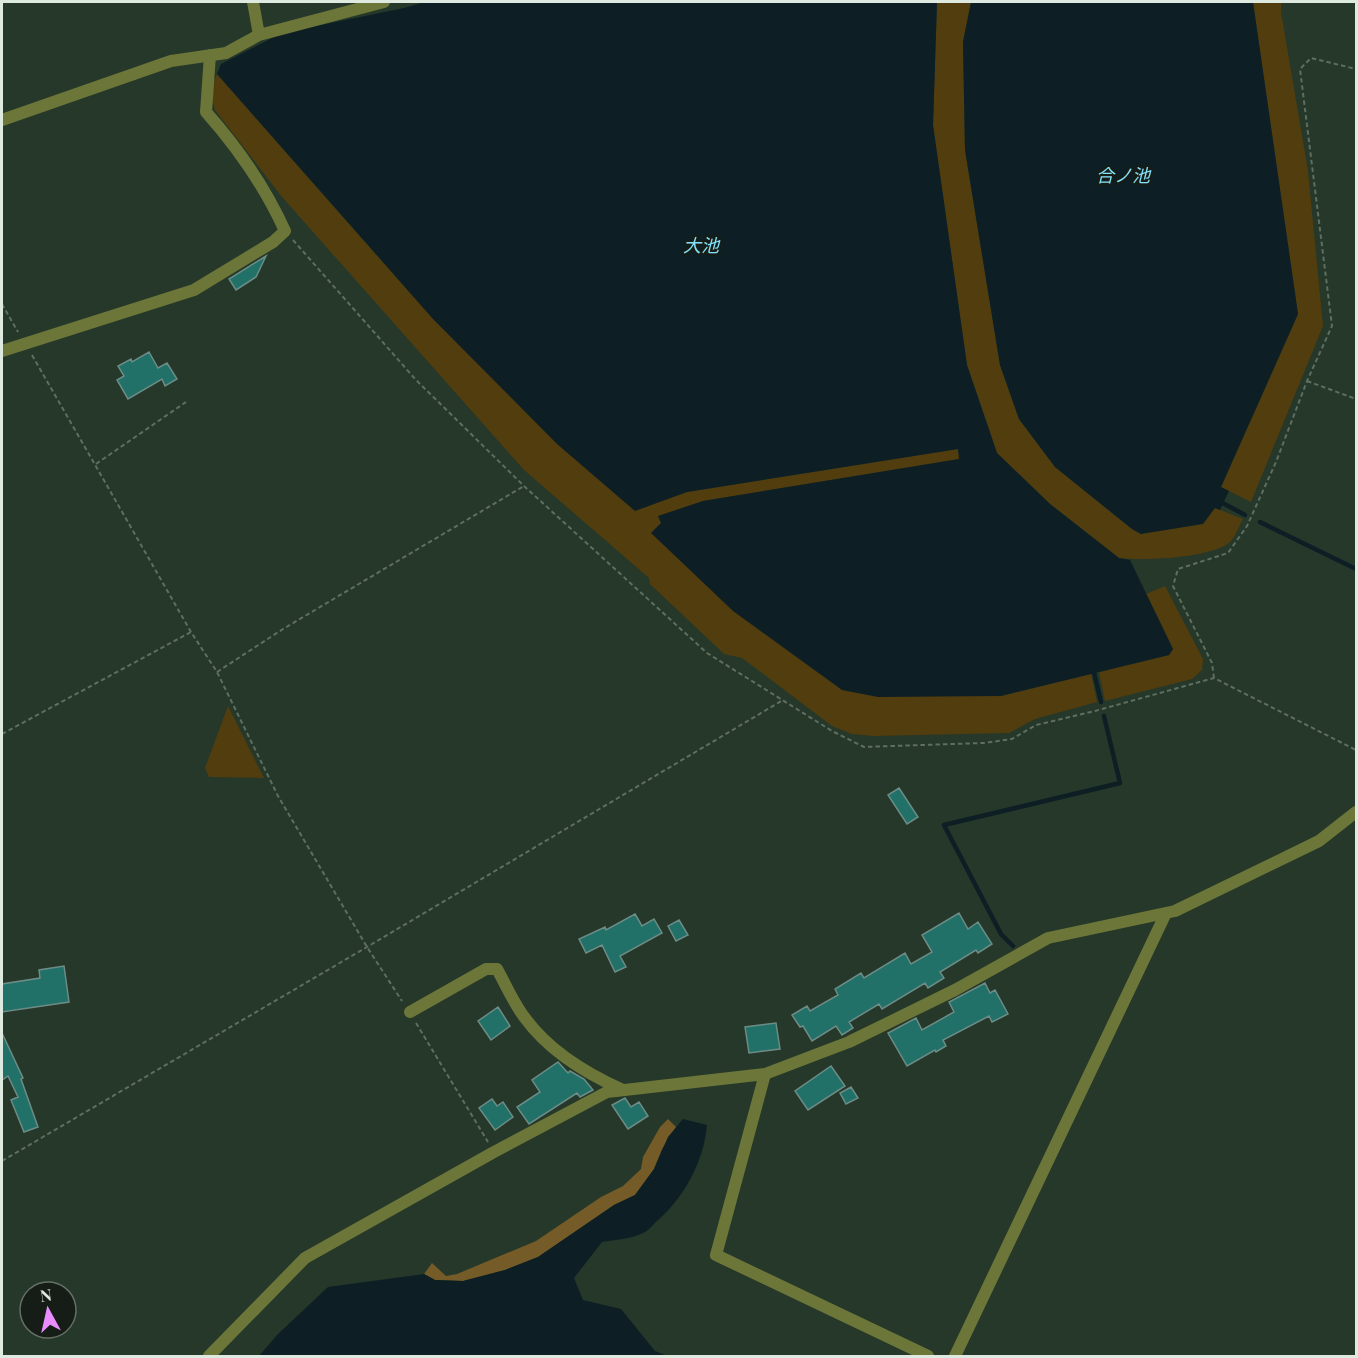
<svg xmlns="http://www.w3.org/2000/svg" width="1358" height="1358" viewBox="0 0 1358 1358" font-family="'Playfair Display','Noto Sans JP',serif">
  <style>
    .green { fill: #523d0e }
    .forest { fill: #755b27 }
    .water { fill: #0d1f24 }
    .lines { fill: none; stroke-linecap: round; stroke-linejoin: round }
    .stream { stroke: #0d1f24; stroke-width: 4.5 }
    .building { fill: #217168; stroke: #6d8c87; stroke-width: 1.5 }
    .path { stroke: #5e6e61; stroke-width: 2; stroke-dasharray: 4.5 3; stroke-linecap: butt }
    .street { stroke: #6c7639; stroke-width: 12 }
    .labels { text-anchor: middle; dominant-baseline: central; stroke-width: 4.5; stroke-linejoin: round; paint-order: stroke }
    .water-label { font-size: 18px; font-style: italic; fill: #84e0fa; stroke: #151d16 }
  </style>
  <rect width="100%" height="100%" fill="#253829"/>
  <!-- green -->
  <path class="green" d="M937 2H971L963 42 965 150 1000 365 1019 419 1055 467 1132 529 1141 534 1215 508 1243 519C1239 526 1235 538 1229 543 1209 558 1144 561 1119 558L1050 504 997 453 967 365 933 125Z
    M1253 2H1281V12L1308 171 1323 326 1251 502 1221 487 1298 314Z
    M217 74 434 320 635 510 687 492 958 449 960 459 703 501 659 516 661 523 652 532 1001 696 1091 674 1097 702 1035 719 1009 733 873 736 852 734 832 726 742 658 724 654 650 584 649 578 524 470 282 197 215 110 210 93Z
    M1165 586 1203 659 1202 670 1192 679 1105 701 1099 672 1169 655 1173 649 1146 594Z
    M228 706 264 778 209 777 205 768Z"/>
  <!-- forest -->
  <path class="forest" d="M668 1119 676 1127 662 1149 654 1169 635 1195 614 1205 538 1257 505 1270 463 1281 435 1280 424 1274 432 1263 446 1276 457 1274 536 1241 601 1197 623 1186 641 1169 643 1157 660 1127Z"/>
  <!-- water -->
  <path class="water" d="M425 2H937L933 125 967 365 997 453 1050 504 1119 558 1130 560 1173 649 1169 655 1001 696 878 697 842 690 733 611 651 533 661 523 658 516 703 501 959 459 958 449 687 492 635 511 557 444 434 320 217 74 221 64 282 33 404 8Z
    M971 2H1253L1298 314 1221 487 1229 491 1220 510 1215 508 1203 524 1141 534 1132 529 1055 467 1019 419 1000 365 965 150 963 42Z
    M683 1119 707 1125C704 1161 684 1198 657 1221 653 1225 648 1231 643 1233 631 1239 615 1240 602 1242L574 1278 583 1300 621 1309 655 1351 667 1356H259L278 1334 328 1287 424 1274 435 1280 463 1281 505 1270 538 1257 614 1205 635 1195 654 1169 668 1137Z"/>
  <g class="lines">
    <!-- stream -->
    <path class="stream" d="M1219 501 1245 515
      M1260 522 1356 569
      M1093 668 1101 702
      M1013 946 1001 934 944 825 1120 783 1104 716"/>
  </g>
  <!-- building -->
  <path class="building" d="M266 256 256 277 236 290 229 279Z
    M149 352 158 368 167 363 177 379 165 386 162 379 128 399 117 380 124 376 118 366 131 359 132 362Z
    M899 788 918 817 907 824 888 795Z
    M959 913 968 929 978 922 992 944 978 953 976 950 940 972 944 978 928 988 925 983 882 1009 879 1004 849 1022 853 1028 842 1035 836 1026 812 1041 803 1026 800 1027 792 1015 807 1006 810 1011 838 995 835 989 861 973 864 978 905 953 911 964 932 952 922 935Z
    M635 914 642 926 654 919 662 933 620 956 626 967 615 972 602 945 586 953 579 939 605 927 606 930Z
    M679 920 688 935 676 941 668 926Z
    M64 966 69 1002 2 1012V984L40 978 39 970Z
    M985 983 990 993 995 990 1008 1014 992 1022 989 1016 943 1040 946 1046 936 1052 935 1050 907 1066 888 1033 916 1018 922 1030 954 1012 949 1002Z
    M498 1007 510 1026 491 1040 478 1021Z
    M776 1023 780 1049 749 1053 745 1027Z
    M2 1033 23 1078 21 1079 38 1127 24 1132 11 1100 18 1097 8 1076 2 1080Z
    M558 1062 568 1073 570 1071 584 1079 593 1090 580 1097 577 1093 529 1124 517 1107 540 1092 532 1080Z
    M831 1066 845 1086 808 1110 795 1091Z
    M851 1087 858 1098 846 1104 840 1093Z
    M625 1098 631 1107 639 1102 648 1116 628 1129 612 1105Z
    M492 1099 497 1106 503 1102 513 1117 495 1130 479 1108Z"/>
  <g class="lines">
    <!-- path -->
    <path class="path" d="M293 240 416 380 524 486 707 653 832 731 864 747 984 743 1012 739 1036 725 1095 711 1214 678 1356 750
      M2 304 18 332
      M32 355 191 632 217 672 278 796 367 947 402 1001
      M1307 381 1356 399
      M96 464 186 402
      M217 672 283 629 524 486
      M1214 678 1212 663 1173 586 1178 569 1228 553 1247 526 1276 462 1307 381 1332 326 1300 69 1311 58 1356 69
      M2 734 191 632
      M416 1023 488 1142
      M2 1161 367 947 783 700"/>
    <!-- street -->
    <path class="street" d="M253 2 259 35
      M2 120 171 61 226 53 259 35 384 2
      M2 351 194 290 273 242 285 231C265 187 238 148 206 112L210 55
      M410 1012 486 969H497C506 985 514 1004 525 1018 549 1051 587 1074 623 1090
      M765 1074 716 1255 928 1356
      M209 1356 305 1258 494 1152 607 1092 765 1074 849 1042 955 990 1048 938 1175 911 1319 841 1356 812
      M955 1356 1166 913"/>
  </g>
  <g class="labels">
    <!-- water labels -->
    <g class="water-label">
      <text x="1123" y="175">合ノ池</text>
      <text x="701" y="245">大池</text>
    </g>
  </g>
  <!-- border -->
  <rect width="1358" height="1358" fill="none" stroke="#deeae0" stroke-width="6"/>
  <!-- north arrow -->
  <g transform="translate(48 1310) rotate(352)"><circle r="28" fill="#151d16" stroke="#656f67" stroke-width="1.5"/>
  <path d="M0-4.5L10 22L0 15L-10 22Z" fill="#e98dfe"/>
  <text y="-9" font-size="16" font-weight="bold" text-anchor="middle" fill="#deeae0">N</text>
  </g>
</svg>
